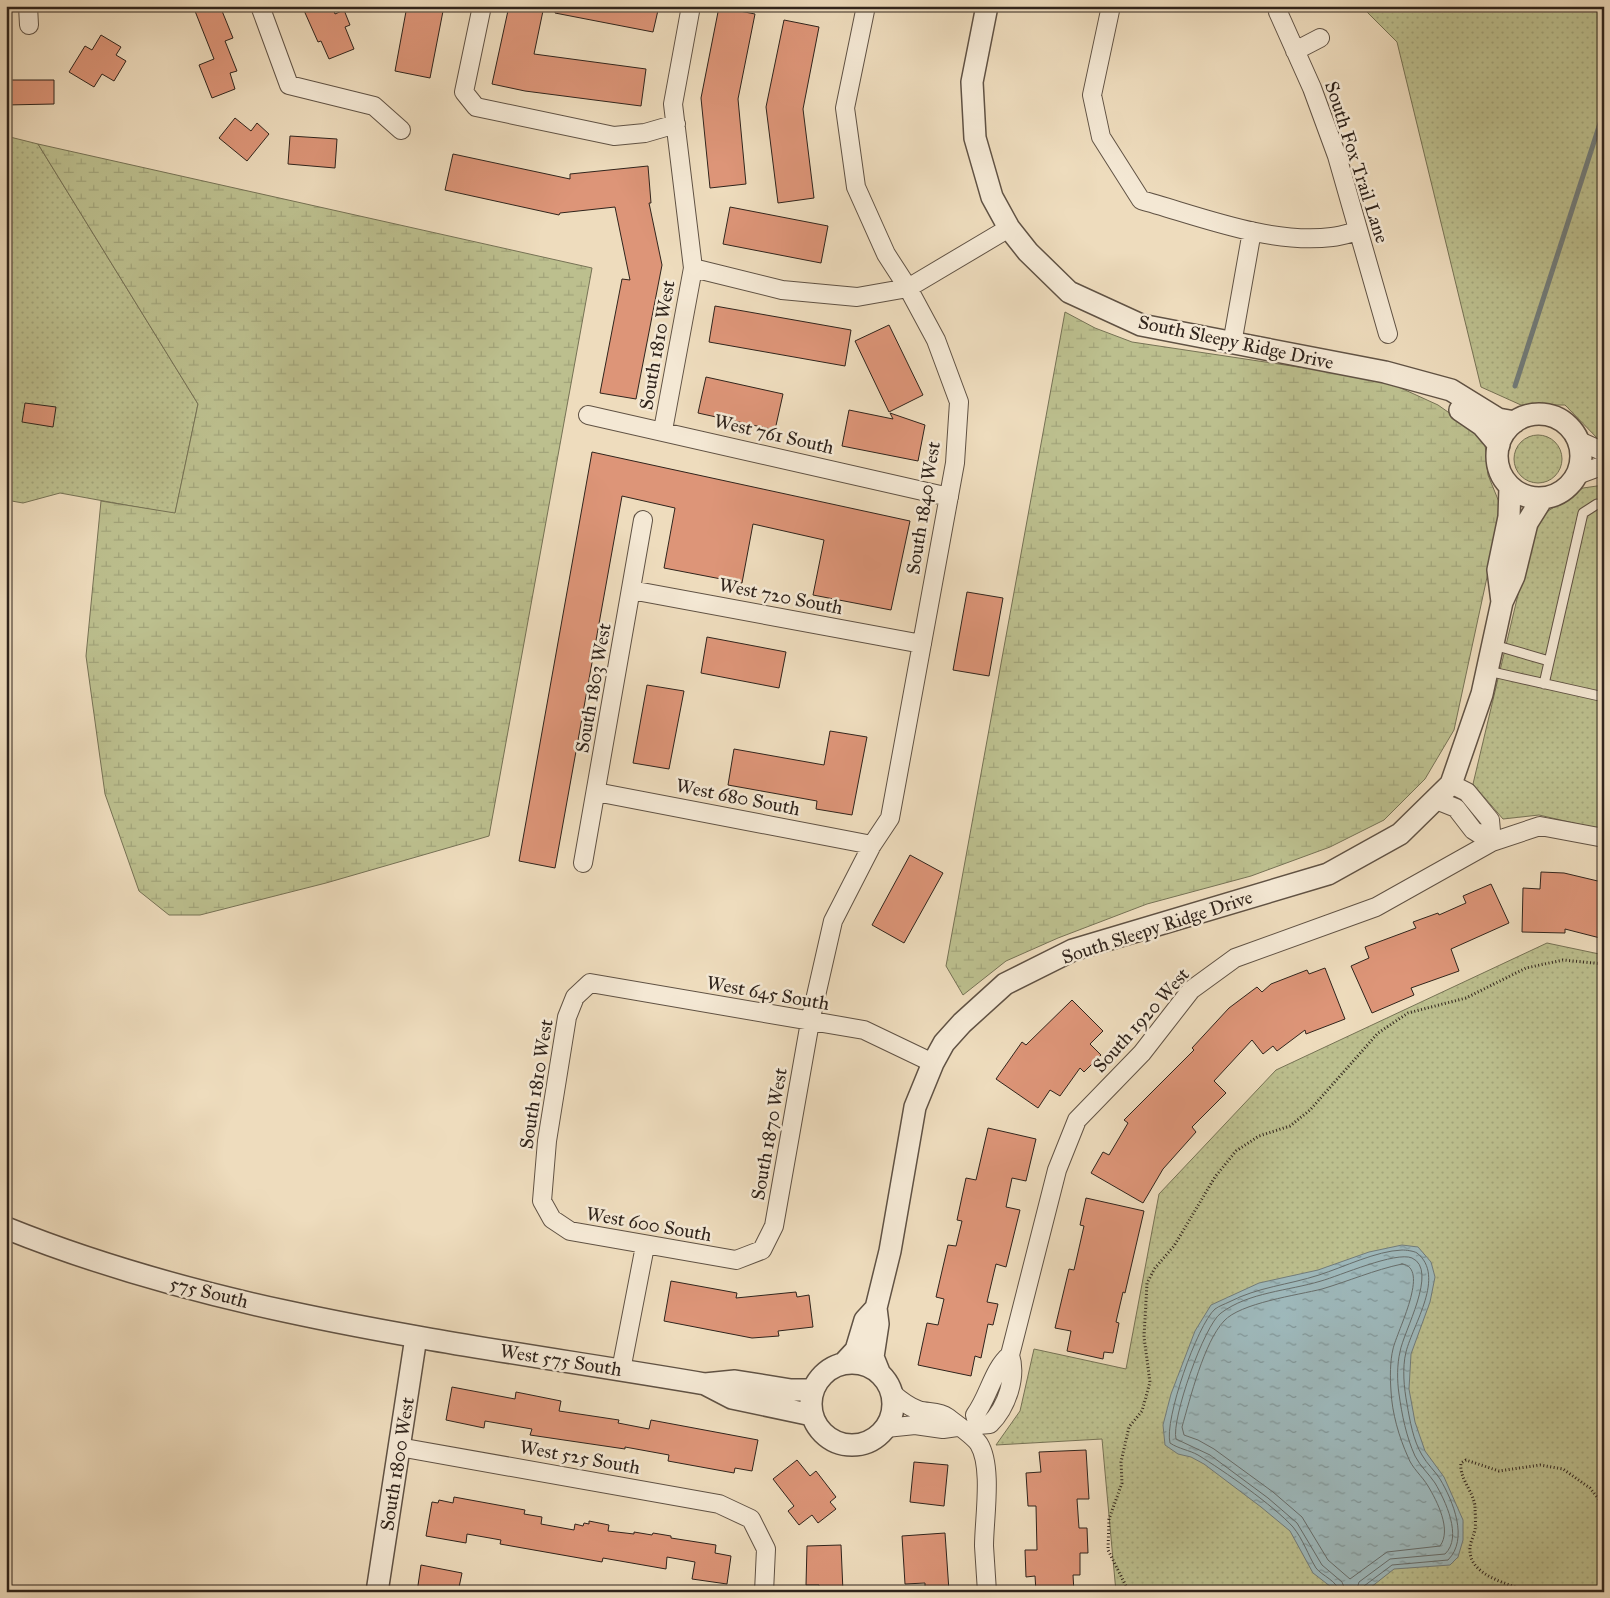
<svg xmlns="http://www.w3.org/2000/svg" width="1610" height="1598" viewBox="0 0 1610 1598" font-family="'IM FELL Great Primer',serif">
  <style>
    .grass { fill: url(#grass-dots); stroke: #767255 }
    .wetland { fill: url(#wetland-marsh); stroke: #767255 }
    .water { fill: url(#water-ripples); stroke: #727d7c }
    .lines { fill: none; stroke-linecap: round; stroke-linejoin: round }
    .shore { stroke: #676e6c; stroke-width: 1 }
    .stream { stroke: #727d7c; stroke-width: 5 }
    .building { fill: #dd9578; stroke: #30241c }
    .service-casing { stroke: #605244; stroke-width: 11 }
    .minor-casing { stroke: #605244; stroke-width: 20 }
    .tertiary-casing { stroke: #605244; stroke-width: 24 }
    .path { stroke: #30241c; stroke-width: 3; stroke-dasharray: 1 2.5; stroke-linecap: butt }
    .service { stroke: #f4e8d4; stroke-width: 9 }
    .minor { stroke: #f4e8d4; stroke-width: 18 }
    .tertiary { stroke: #f4e8d4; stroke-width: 21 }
    .labels { text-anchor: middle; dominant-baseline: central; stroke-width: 5; stroke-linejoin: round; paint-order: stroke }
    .street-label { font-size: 19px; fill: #30241c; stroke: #f4e8d4 }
  </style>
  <defs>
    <pattern id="grass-dots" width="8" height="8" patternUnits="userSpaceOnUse" patternTransform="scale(1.25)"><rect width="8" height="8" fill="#bcbf8e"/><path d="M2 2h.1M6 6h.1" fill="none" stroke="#a2a47a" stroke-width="1.8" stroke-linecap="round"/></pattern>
    <pattern id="wetland-marsh" width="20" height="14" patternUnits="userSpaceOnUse" patternTransform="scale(1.25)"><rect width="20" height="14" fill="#bcbf8e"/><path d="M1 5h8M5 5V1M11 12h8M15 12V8" fill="none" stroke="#a2a47a"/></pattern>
    <pattern id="water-ripples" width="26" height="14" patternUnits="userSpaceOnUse" patternTransform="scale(1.25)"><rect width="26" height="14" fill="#9eb9bc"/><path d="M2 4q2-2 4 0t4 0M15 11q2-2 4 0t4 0" fill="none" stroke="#819698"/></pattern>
  </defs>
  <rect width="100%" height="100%" fill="#eedcbd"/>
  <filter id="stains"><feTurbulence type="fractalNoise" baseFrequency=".004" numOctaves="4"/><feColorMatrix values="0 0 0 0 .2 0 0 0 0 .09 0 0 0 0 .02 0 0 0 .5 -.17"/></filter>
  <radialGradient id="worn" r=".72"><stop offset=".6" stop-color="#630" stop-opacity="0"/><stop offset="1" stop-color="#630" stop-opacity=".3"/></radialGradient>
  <!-- grass -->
  <path class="grass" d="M1361 6H1604V435L1601 442 1565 405H1521L1481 387 1397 42Z
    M6 136 38 144 198 404 175 514 60 493 23 503 6 500Z
    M1514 459a24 24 0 1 1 48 0a24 24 0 1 1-48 0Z
    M1604 485V830L1539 815 1503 819 1473 784 1536 519 1583 488Z
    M1547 943 1604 955V1592H1116L1102 1439 996 1445 1020 1411 1034 1349 1126 1369 1159 1194 1276 1070Z"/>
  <!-- wetland -->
  <path class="wetland" d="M38 144 592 268 489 836 326 883 200 915H169L139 891 105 794 86 656 101 501 175 513 198 404Z
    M1065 312 1095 328 1132 342 1325 371 1392 384 1438 405 1475 431 1485 444 1488 475 1499 502 1500 517 1454 730 1425 779 1384 820 1330 847 1251 876 1147 904 1058 938 1006 961 963 995 946 966Z"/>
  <!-- water -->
  <path class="water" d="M1402 1245 1418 1247 1431 1262 1435 1277 1430 1302 1411 1354 1409 1389 1415 1422 1425 1451 1444 1477 1463 1520V1540L1458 1557 1450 1565 1394 1569 1366 1591 1335 1590 1313 1573 1290 1531 1261 1507 1204 1464 1191 1457 1178 1454 1165 1445 1163 1425 1171 1394 1195 1331 1211 1305 1259 1283 1318 1270 1369 1252Z"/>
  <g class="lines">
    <!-- shore -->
    <path class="shore" d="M1402 1264C1431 1267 1397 1331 1393 1349 1390 1361 1390 1378 1391 1391 1392 1413 1399 1437 1408 1457 1412 1468 1422 1476 1428 1486 1437 1501 1452 1530 1440 1546L1387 1552 1350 1579 1328 1560 1302 1517 1273 1492 1214 1449 1198 1440 1184 1435 1182 1427C1190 1399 1204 1342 1224 1321 1240 1303 1298 1295 1322 1289 1349 1281 1374 1270 1402 1264Z
      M1339 1592C1338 1581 1322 1576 1316 1568 1308 1555 1303 1539 1293 1527 1273 1505 1224 1471 1198 1455 1189 1450 1179 1449 1170 1443 1164 1420 1197 1325 1215 1309 1219 1306 1225 1304 1229 1302 1258 1287 1288 1285 1319 1275 1344 1267 1376 1251 1402 1250 1406 1250 1414 1251 1417 1253 1446 1276 1413 1324 1406 1352 1402 1368 1404 1388 1407 1404 1410 1421 1413 1440 1422 1455 1427 1464 1435 1471 1440 1479 1453 1501 1469 1539 1448 1560L1392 1565 1364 1586 1362 1592
      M1346 1592 1342 1582 1322 1565 1297 1523 1268 1498 1210 1455 1176 1439C1171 1420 1204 1325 1221 1313 1249 1292 1288 1291 1321 1281 1339 1276 1396 1251 1412 1258 1439 1270 1403 1332 1400 1352 1397 1364 1397 1381 1399 1394 1402 1415 1406 1436 1415 1456 1420 1466 1429 1474 1435 1483 1445 1500 1463 1537 1445 1554L1390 1559 1359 1582 1356 1592"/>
    <!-- stream -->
    <path class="stream" d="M1515 386 1604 111"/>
  </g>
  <!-- building -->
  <path class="building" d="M193 6H220L233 38 225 41 237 71 230 73 235 89 212 98 199 65 214 59Z
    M302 6H332L335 14 344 10 350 25 345 27 354 49 329 59 321 41 318 42Z
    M407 6H444L430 78 395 71Z
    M509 6H544L534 54 646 69 641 106 525 91 492 84Z
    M556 6H659L653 32 555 13Z
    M719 7 755 14 738 99 746 184 710 188 701 98Z
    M784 20 819 27 803 109 814 198 778 203 766 107Z
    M101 35 121 47 116 55 126 61 114 81 102 74 94 87 69 72 85 46 92 50Z
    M6 80H54V104L6 105Z
    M235 118 251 131 257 123 269 134 247 161 219 138Z
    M290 136 337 139 335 168 288 164Z
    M453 154 570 179V174L648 166 651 203H649L662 265 636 399 600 393 622 279 630 280 615 207 560 213 559 215 445 190Z
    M730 207 828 226 821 263 723 244Z
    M715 306 851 330 845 366 709 342Z
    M889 325 923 395 889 412 855 341Z
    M706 377 783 394 775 430 698 413Z
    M25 403 56 407 53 427 22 422Z
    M849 410 893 419 890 413 925 425 918 461 842 446Z
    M592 452 910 521 891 610 813 595 824 540 753 524 742 583 664 568 675 508 622 496 555 868 519 861Z
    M967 592 1003 598 989 676 953 670Z
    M707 637 786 652 779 688 701 673Z
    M647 685 684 691 669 769 633 763Z
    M830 731 867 737 852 815 816 809 817 801 728 785 734 749 824 765Z
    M910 855 943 873 904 943 872 925Z
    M1541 872 1564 873 1602 882 1600 893 1604 894V939L1565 929V933L1522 932 1523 888 1540 889Z
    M1491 884 1509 923 1451 949 1459 971 1411 988 1414 995 1372 1013 1351 966 1369 958 1365 947 1416 928 1413 922 1438 913 1439 915 1466 903 1463 896Z
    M1325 968 1345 1019 1306 1034 1305 1030 1277 1051 1273 1046 1263 1054 1252 1040 1214 1081 1226 1093 1192 1127 1196 1132 1163 1169 1143 1203 1091 1173 1103 1152 1109 1155 1128 1123 1124 1120 1194 1050 1192 1048 1229 1008 1257 987 1262 992 1271 984 1307 970 1309 974Z
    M1072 1000 1103 1031 1090 1044 1101 1055 1084 1072 1080 1068 1060 1096 1050 1090 1038 1108 996 1079 1022 1042 1026 1045Z
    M988 1128 1036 1139 1026 1181 1012 1178 1006 1207 1020 1210 1006 1267 996 1264 987 1302 998 1304 993 1325 988 1324 981 1358 975 1356 971 1376 918 1365 927 1323 938 1325 944 1299 936 1297 948 1245 956 1246 962 1221 957 1220 966 1178 976 1180Z
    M1086 1198 1144 1211 1125 1293 1123 1292 1116 1322 1119 1323 1113 1353 1104 1352 1103 1359 1067 1351 1071 1331 1055 1328 1069 1269 1074 1270 1084 1226 1080 1225Z
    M671 1281 737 1293 736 1298 796 1292 797 1297 809 1295 813 1327 778 1331 779 1336 752 1338 664 1321Z
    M452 1387 515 1399 516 1392 561 1401 559 1411 619 1420 618 1423 649 1429 651 1420 758 1440 752 1471 735 1468 734 1473 668 1461 669 1455 625 1447V1449L530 1435 532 1429 485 1421 484 1428 446 1420Z
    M1086 1450 1089 1499H1077L1079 1528H1087L1088 1553H1080V1575H1073L1074 1592H1036L1035 1576 1026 1577 1025 1550H1037L1036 1506H1028L1026 1473 1041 1472 1039 1452Z
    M797 1460 810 1476 816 1471 836 1497 830 1502 836 1509 818 1523 812 1515 799 1525 788 1511 794 1506 773 1479Z
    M914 1462 948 1465 944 1506 910 1502Z
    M454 1497 525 1510 524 1514 542 1517 541 1524 574 1530 575 1524 583 1526 584 1523 589 1524V1521L609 1525 608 1531 634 1534V1532L652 1535 653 1533 671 1536V1538L716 1545 715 1553 731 1556 727 1584 692 1579 695 1562 667 1557 666 1569 603 1558 602 1562 500 1544 501 1540 467 1534 466 1543 426 1536 432 1502 438 1503 439 1500 453 1503Z
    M945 1533 949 1591 925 1592V1583L905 1584 902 1536Z
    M841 1545 843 1592H819V1585H806L807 1546Z
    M421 1565 462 1573 458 1592H417Z"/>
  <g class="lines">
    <!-- service casing -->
    <g class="service-casing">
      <path id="service" d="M1494 645 1549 661
        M1488 671 1604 697
        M1544 684 1583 513 1597 504 1604 506"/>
    </g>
    <!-- minor casing -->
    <g class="minor-casing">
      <path id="minor" d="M28 6 29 25
        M260 6 289 85 374 106 401 130
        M482 6 464 92 476 107 614 136 645 133 676 124
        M866 6 845 108 856 187 886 254 908 288 936 340 959 402 955 463 890 818 872 845 833 921 810 1022 774 1226 762 1250 736 1260 570 1231 552 1219 542 1201 547 1141 567 1017 575 997 590 983 864 1030 933 1063
        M1111 6 1092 95 1101 137 1141 200C1199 216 1271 245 1332 237 1341 236 1350 233 1358 231
        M1277 6 1278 12 1312 88 1337 156 1388 334
        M1295 51 1320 38
        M693 268 782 290 857 297 908 288 1009 228
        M1232 344 1252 231
        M588 415 949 497
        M663 430 693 268 673 104 691 6
        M1577 440 1604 452
        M1577 475 1604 465
        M631 590 922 644
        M1451 784 1467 792 1490 820 1492 842
        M596 792 872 845
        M1436 800 1456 808 1473 830 1492 842
        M583 863 643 520
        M621 1370 645 1246
        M892 1393C900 1400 907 1406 918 1410 926 1413 939 1411 947 1417 955 1423 974 1436 979 1444 993 1467 984 1519 984 1546 985 1561 986 1577 987 1592
        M978 1425 975 1415C989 1396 993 1369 1010 1355
        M886 1428 915 1425 943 1429 957 1427
        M971 1434 978 1425 990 1424C1007 1407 1017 1377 1010 1355L1057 1170 1077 1120 1142 1053 1191 990 1235 958 1376 907 1492 842 1540 826 1604 838
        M399 1447 719 1504 751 1519 766 1549 764 1592"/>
    </g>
    <!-- tertiary casing -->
    <g class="tertiary-casing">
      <path id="tertiary" d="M987 6 972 82 975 138 992 197 1009 228 1028 252 1069 292 1141 325 1385 372 1451 390 1498 419 1515 422
        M1460 410 1482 425 1499 445
        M1497 456a42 42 0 1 1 84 0a42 42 0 1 1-84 0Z
        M1502 602 1498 570 1509 517 1510 487
        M6 1228C229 1318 470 1344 705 1384L735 1381 791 1390H813
        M811 1404a41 41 0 1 1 82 0a41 41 0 1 1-82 0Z
        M844 1363 856 1350 865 1320 876 1308
        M879 1372 873 1357 878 1324 876 1308 890 1251 915 1107 933 1063 944 1043 962 1023 1005 984 1073 950 1328 874 1400 834 1451 784 1482 694 1502 602 1514 576 1527 523 1542 499
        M705 1384 732 1398 812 1415
        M377 1592 416 1337"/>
    </g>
    <!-- path -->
    <path class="path" d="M1601 433 1604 419
      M1129 1592 1108 1550 1109 1519 1122 1483 1121 1462 1129 1427 1142 1411 1150 1382 1144 1337 1147 1283 1155 1268 1174 1246 1215 1177 1236 1151 1259 1136 1290 1126 1310 1110 1378 1033 1408 1013 1466 998 1526 968 1563 960 1604 964
      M1528 1592C1508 1583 1468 1576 1470 1548 1470 1542 1474 1536 1475 1530 1476 1523 1475 1513 1475 1506 1473 1491 1459 1478 1461 1463L1466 1460 1499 1471 1540 1465 1563 1469 1590 1488 1604 1506"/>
    <!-- service -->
    <use href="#service" class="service"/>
    <!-- minor -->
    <use href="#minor" class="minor"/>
    <!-- tertiary -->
    <use href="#tertiary" class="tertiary"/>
  </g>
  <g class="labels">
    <!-- street labels -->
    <g class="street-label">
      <text transform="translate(1357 162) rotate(72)">South Fox Trail Lane</text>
      <text transform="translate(1236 342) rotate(12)">South Sleepy Ridge Drive</text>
      <text transform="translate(657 345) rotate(-80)">South 1810 West</text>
      <text transform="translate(774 434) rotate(13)">West 761 South</text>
      <text transform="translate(923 508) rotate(-81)">South 1840 West</text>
      <text transform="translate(781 596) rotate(11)">West 720 South</text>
      <text transform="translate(593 688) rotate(-80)">South 1803 West</text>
      <text transform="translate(738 797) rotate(11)">West 680 South</text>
      <text transform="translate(1157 927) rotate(-18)">South Sleepy Ridge Drive</text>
      <text transform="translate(768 993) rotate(10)">West 645 South</text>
      <text transform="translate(1141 1020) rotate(-48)">South 1920 West</text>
      <text transform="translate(536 1084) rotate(-81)">South 1810 West</text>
      <text transform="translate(769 1134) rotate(-80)">South 1870 West</text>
      <text transform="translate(649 1224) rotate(10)">West 600 South</text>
      <text transform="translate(209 1292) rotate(14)">575 South</text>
      <text transform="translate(561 1360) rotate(9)">West 575 South</text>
      <text transform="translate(580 1457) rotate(10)">West 525 South</text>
      <text transform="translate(397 1464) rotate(-81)">South 1800 West</text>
    </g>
  </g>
  <!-- margin -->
  <rect width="1610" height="1598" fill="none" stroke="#eedcbd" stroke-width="25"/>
  <rect x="8" y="8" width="1595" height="1583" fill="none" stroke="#30241c" stroke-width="2.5"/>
  <rect x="12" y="12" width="1585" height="1573" fill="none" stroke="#30241c"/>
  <rect width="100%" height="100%" filter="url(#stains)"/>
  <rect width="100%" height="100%" fill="url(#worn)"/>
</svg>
